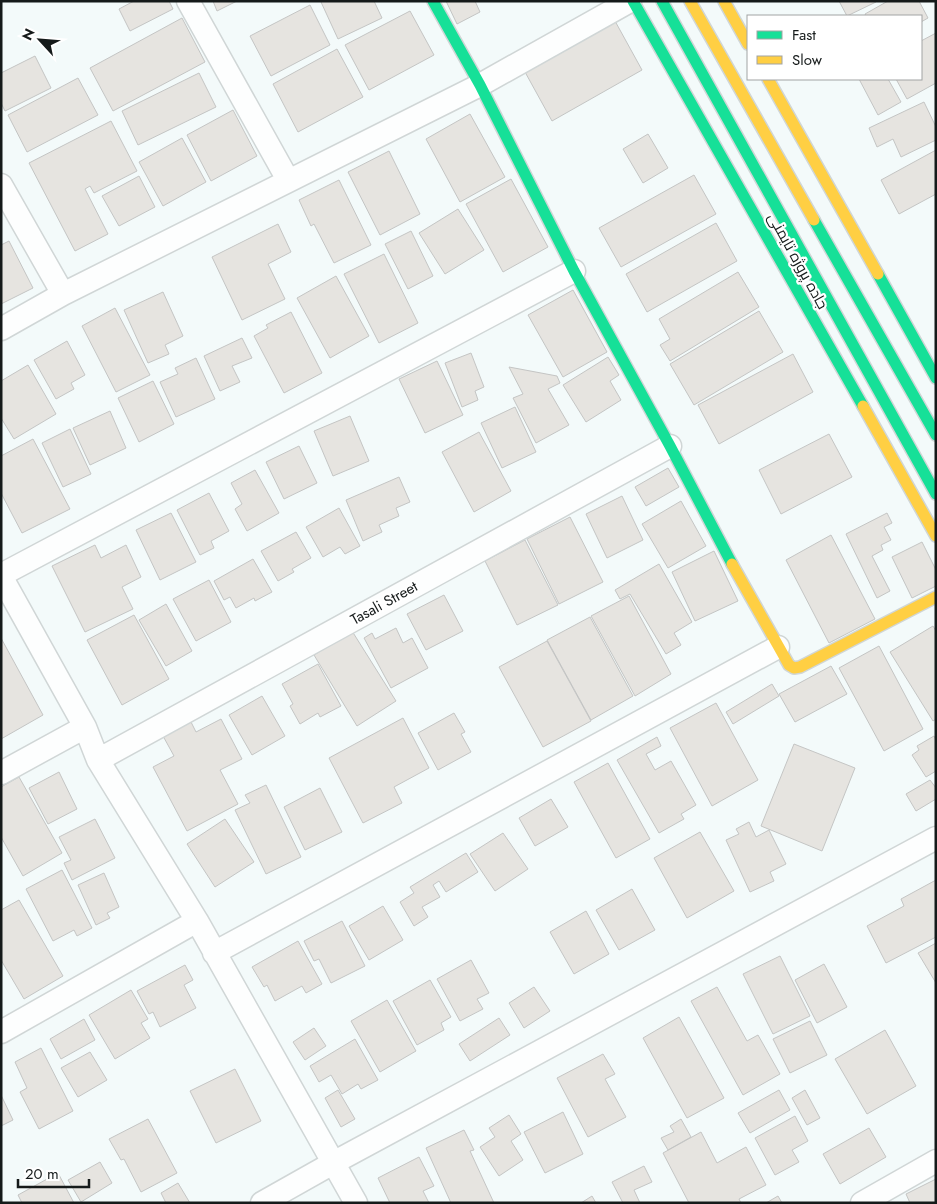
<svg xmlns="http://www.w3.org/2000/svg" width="937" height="1204" viewBox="0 0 937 1204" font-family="Jost,Cairo,sans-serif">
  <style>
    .building { fill: #e6e4e0; stroke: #c4c5c4 }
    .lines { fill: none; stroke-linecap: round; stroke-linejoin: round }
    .street-casing { stroke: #d0d6d6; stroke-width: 25 }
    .fast-casing { stroke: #d0d6d6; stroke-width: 14 }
    .slow-casing { stroke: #d0d6d6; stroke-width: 14 }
    .street { stroke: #fdfefe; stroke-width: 22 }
    .fast { stroke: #16e098; stroke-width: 11 }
    .slow { stroke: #ffcf43; stroke-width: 11 }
    .labels { text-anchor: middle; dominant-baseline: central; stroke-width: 4.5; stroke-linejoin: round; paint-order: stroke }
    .street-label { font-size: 15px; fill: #151a1a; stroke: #fff }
  </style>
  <rect width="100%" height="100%" fill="#f3fafa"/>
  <!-- building -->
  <path class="building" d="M134 1H169L173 9 130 31 119 9Z
    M213 1H237L217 11Z
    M323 1H374L382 18 338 39 321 2Z
    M446 1H475L480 12 457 24Z
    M839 1H875L876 2 847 16Z
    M888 1H919L928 18 921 22V16H866L865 14Z
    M310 5 330 45 271 76 250 36Z
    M410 11 434 55 369 90 345 45Z
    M182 18 205 62 113 111 90 68Z
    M615 21 642 70 552 121 525 72Z
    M936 33V83L907 99 896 79H921V41Z
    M337 49 363 97 298 132 273 84Z
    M35 56 51 88 5 111 1 103V73Z
    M199 73 216 107 138 145 122 111Z
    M78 78 98 115 27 152 8 115Z
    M859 79H888L901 102 878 115Z
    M924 102 936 127V140L901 157 893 139 877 147 869 128Z
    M233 110 257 156 211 181 187 135Z
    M470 114 505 177 460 202 426 139Z
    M111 121 137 171 94 193 90 186 85 189 108 234 75 251 29 163Z
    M648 134 668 168 643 183 623 149Z
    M182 138 206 182 163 206 139 162Z
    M936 150V194L899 214 881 180Z
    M389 151 420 214 380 235 348 172Z
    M694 175 716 214 621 267 599 228Z
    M139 176 155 207 119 226 102 196Z
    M511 179 548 247 503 272 466 204Z
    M339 180 371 245 334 263 314 224 311 226 299 200Z
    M458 209 484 250 445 274 419 233Z
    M716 223 737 261 647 312 626 274Z
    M278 224 291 252 268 264 285 299 242 320 212 257Z
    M411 231 433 276 408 289 385 244Z
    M9 241 33 288 1 304V245Z
    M384 254 418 323 379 343 344 274Z
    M738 272 759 307 670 361 660 345 670 339 659 319Z
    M336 276 369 336 330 358 297 298Z
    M573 290 607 352 563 377 528 315Z
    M163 292 183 336 165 345 169 354 148 363 124 310Z
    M115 308 150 375 116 392 82 326Z
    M759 311 783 352 694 405 670 364Z
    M291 312 322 373 284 393 254 336 268 328 266 325Z
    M242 338 252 358 232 366 240 382 220 391 204 356Z
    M67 341 85 375 71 383 74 389 56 399 34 360Z
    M471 353 484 387 475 391 478 400 462 407 445 363Z
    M793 354 813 392 719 444 698 405Z
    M608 357 619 375 610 381 621 400 586 422 563 385Z
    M196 358 215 399 176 417 160 382 178 374 175 368Z
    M437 361 463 415 425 433 399 379Z
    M28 365 56 414 14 439 1 418V381Z
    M509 367 557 376 560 383 548 389 569 425 536 443 513 398 523 394Z
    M153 381 174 424 139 442 118 398Z
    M515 407 536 452 502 468 481 423Z
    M110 411 126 448 90 465 73 428Z
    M350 416 369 461 333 476 314 431Z
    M70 429 91 474 63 487 42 443Z
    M479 432 511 491 474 512 442 452Z
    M829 434 852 477 781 514 759 470Z
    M33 439 70 509 22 533 1 493V456Z
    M299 446 317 483 284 499 266 462Z
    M668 468 679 487 646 506 635 487Z
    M255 470 279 513 247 531 235 509 242 504 231 483Z
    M399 477 410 502 396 508 399 516 379 525 382 532 363 541 346 500Z
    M209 493 229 531 211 541 214 548 200 555 177 510Z
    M622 496 643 540 607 558 586 514Z
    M681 501 706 546 668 568 642 524Z
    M339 508 360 546 345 554 340 547 323 557 306 527Z
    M171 513 196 562 160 580 136 530Z
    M887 513 892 523 884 527 891 540 881 545 883 550 872 556 890 591 877 598 846 534Z
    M570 517 603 582 559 604 527 539Z
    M296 532 311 558 292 569 294 572 278 581 261 551Z
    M831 535 875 619 829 643 786 560Z
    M525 540 558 605 517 625 485 561Z
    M922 542 936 570V586L912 598 892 557Z
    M95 545 101 558 126 545 141 577 122 587 133 609 85 632 52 566Z
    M714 551 738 601 695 621 672 572Z
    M253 559 272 592 255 601 254 598 236 608 230 597 224 600 214 581Z
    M659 564 692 622 674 633 681 645 666 654 630 594 620 599 615 590Z
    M209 580 231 622 196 641 173 599Z
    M444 595 463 631 426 650 407 614Z
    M629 596 671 674 635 696 591 616Z
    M166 604 192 651 166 666 139 620Z
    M134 615 169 679 122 705 87 640Z
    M590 617 633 696 591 720 547 640Z
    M933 626 936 631V719L933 721 890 652Z
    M396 628 403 643 412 638 428 668 391 688 364 638 372 633 375 639Z
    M352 631 396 701 357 726 314 655Z
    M1 638 43 715 1 739Z
    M547 641 591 721 543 747 499 667Z
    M879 646 923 729 884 751 839 668Z
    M318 664 341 706 320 717 318 713 300 724 290 706 293 704 282 684Z
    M831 666 847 694 795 722 779 694Z
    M772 684 779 696 733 724 726 712Z
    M262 696 285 736 252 755 229 715Z
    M716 703 758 780 712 806 670 728Z
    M454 713 465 732 461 734 471 752 438 770 418 733Z
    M403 718 429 768 394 787 402 803 363 823 329 758Z
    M221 719 242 759 220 770 238 804 187 831 153 767 174 756 163 736 191 722 196 732Z
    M934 736 936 740V771L926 777 912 755 919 750 917 746Z
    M657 737 661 746 646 754 655 770 671 761 696 805 681 814 684 819 659 833 617 760Z
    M794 744 855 768 822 851 761 826Z
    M608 763 650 839 616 858 574 782Z
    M59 772 77 809 48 824 29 788Z
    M19 777 62 853 23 876 1 837V787Z
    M930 780 936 788V799L916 811 906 794Z
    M266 785 301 857 266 874 235 810 250 803 245 795Z
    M320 788 342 832 305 850 284 807Z
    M551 799 568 827 535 846 519 818Z
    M95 819 115 858 72 880 64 863 71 860 59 837Z
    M225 819 254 862 215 887 187 844Z
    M749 822 756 837 769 830 786 864 770 872 774 881 750 892 726 840 739 834 736 829Z
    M700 832 734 891 687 918 654 858Z
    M503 833 528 869 495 891 470 854Z
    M466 853 478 872 446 892 439 881 433 885 440 897 422 907 428 917 414 926 400 902 414 893 410 887Z
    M62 870 92 928 77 936 74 930 53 941 26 889Z
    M104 873 119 907 107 913 110 918 96 925 78 885Z
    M936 880V937L886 963 867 926 904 906 901 899Z
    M632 889 655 930 619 950 596 910Z
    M19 900 63 976 24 999 1 960V910Z
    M383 906 403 940 369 960 349 926Z
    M586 911 609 954 574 974 550 932Z
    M342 921 365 966 331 983 319 959 314 961 304 941Z
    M298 941 322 984 306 993 302 986 275 1001 267 985 264 987 252 967Z
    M936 943V983L918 953Z
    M780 956 810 1016 773 1034 743 974Z
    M471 960 489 993 477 999 483 1009 460 1021 437 979Z
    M824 964 847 1007 817 1023 795 980Z
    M185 965 193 980 184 985 196 1008 160 1027 153 1012 149 1014 137 991Z
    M430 980 451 1017 441 1023 444 1030 417 1045 393 1001Z
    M534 987 550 1011 524 1028 509 1003Z
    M717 987 747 1041 758 1035 780 1074 743 1095 691 1001Z
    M131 990 148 1019 141 1023 150 1038 115 1059 89 1015Z
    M387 1000 416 1051 380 1072 351 1021Z
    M679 1017 724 1098 687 1118 643 1038Z
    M499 1018 510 1035 470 1061 459 1044Z
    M84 1019 95 1040 61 1059 50 1039Z
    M810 1021 827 1055 790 1073 773 1039Z
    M314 1028 326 1046 305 1060 293 1042Z
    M885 1030 916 1086 867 1114 835 1059Z
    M355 1039 378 1080 361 1089 358 1084 342 1094 331 1075 319 1082 310 1066Z
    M41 1048 73 1111 39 1129 20 1092 27 1088 15 1062Z
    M90 1052 107 1080 78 1097 61 1068Z
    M603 1054 615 1074 605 1079 626 1117 588 1137 557 1078Z
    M235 1069 261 1121 216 1143 190 1091Z
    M338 1090 355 1119 341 1127 325 1098Z
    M779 1090 790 1110 750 1133 738 1113Z
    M805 1090 820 1118 807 1125 792 1098Z
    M1 1095 13 1120 1 1126Z
    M563 1112 583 1154 545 1173 524 1132Z
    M509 1115 521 1134 511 1141 523 1160 499 1176 480 1147 495 1137 489 1128Z
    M795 1116 808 1141 792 1150 799 1162 775 1175 755 1138Z
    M148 1119 177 1173 141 1192 124 1159 121 1160 109 1139Z
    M681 1119 691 1137 668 1150 661 1138 674 1132 670 1126Z
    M869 1128 886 1157 840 1184 823 1154Z
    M464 1130 474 1150 470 1151 494 1203H451L426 1148Z
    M701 1132 717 1163 746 1147 766 1185 739 1199 741 1203H689L663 1153Z
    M419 1157 434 1186 423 1191 429 1203H390L378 1178Z
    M100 1162 112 1183 81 1202 68 1180Z
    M644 1166 652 1182 634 1190 640 1203H623L612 1182Z
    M58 1173 74 1203H22L18 1195Z
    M936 1179V1203H910L906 1194Z
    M178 1183 190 1203H166L161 1193Z
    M592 1196 596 1203H581Z
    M778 1196 782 1203H766Z"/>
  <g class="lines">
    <!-- street casing -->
    <g class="street-casing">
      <path id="street" d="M188 1 288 180
        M1 185 63 294
        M1 329 63 294 480 85 630 1
        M1 575 574 271
        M1 576 85 727 98 760 197 921 356 1203
        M98 760 670 446
        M1 773 85 727
        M214 953 778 647
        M1 1032 197 921
        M262 1203 333 1163 936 838
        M862 1203 936 1161"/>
    </g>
    <!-- fast casing -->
    <g class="fast-casing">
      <path id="fast" d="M433 1 480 85 574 271 670 446 732 564
        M633 1 863 406
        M662 1 936 494
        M814 220 936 435
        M878 274 936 378"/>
    </g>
    <!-- slow casing -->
    <g class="slow-casing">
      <path id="slow" d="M690 1 814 220
        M724 1 748 44
        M768 79 878 274
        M863 406 936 536
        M732 564 789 665 794 668 800 667 936 597"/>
    </g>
    <!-- street -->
    <use href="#street" class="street"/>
    <!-- fast -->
    <use href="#fast" class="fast"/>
    <!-- slow -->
    <use href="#slow" class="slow"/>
  </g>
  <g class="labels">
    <!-- street labels -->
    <g class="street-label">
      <text transform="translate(798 261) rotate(61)">جاده پروژه تایمنی</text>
      <text transform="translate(384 603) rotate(-29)">Tasali Street</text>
    </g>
  </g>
  <!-- border -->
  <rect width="937" height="1204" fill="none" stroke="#151a1a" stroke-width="5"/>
  <!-- legend -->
  <rect x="747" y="15" width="175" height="65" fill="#ffffff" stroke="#a1a3a3"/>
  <rect x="757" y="31" width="25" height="8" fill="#16e098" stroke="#a1a3a3"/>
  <text x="792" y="40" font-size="15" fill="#151a1a">Fast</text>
  <rect x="757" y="56" width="25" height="8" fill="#ffcf43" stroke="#a1a3a3"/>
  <text x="792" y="65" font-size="15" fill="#151a1a">Slow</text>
  <!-- north arrow -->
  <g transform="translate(40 40) rotate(296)" stroke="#ffffff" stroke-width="4" paint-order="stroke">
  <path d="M0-4L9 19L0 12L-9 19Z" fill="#151a1a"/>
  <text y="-8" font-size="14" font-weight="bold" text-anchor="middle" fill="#151a1a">N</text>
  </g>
  <!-- scale -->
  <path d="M18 1179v8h71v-8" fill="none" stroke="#151a1a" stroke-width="2.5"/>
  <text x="25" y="1179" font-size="15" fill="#151a1a" stroke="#ffffff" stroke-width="4" paint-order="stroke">20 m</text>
</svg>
